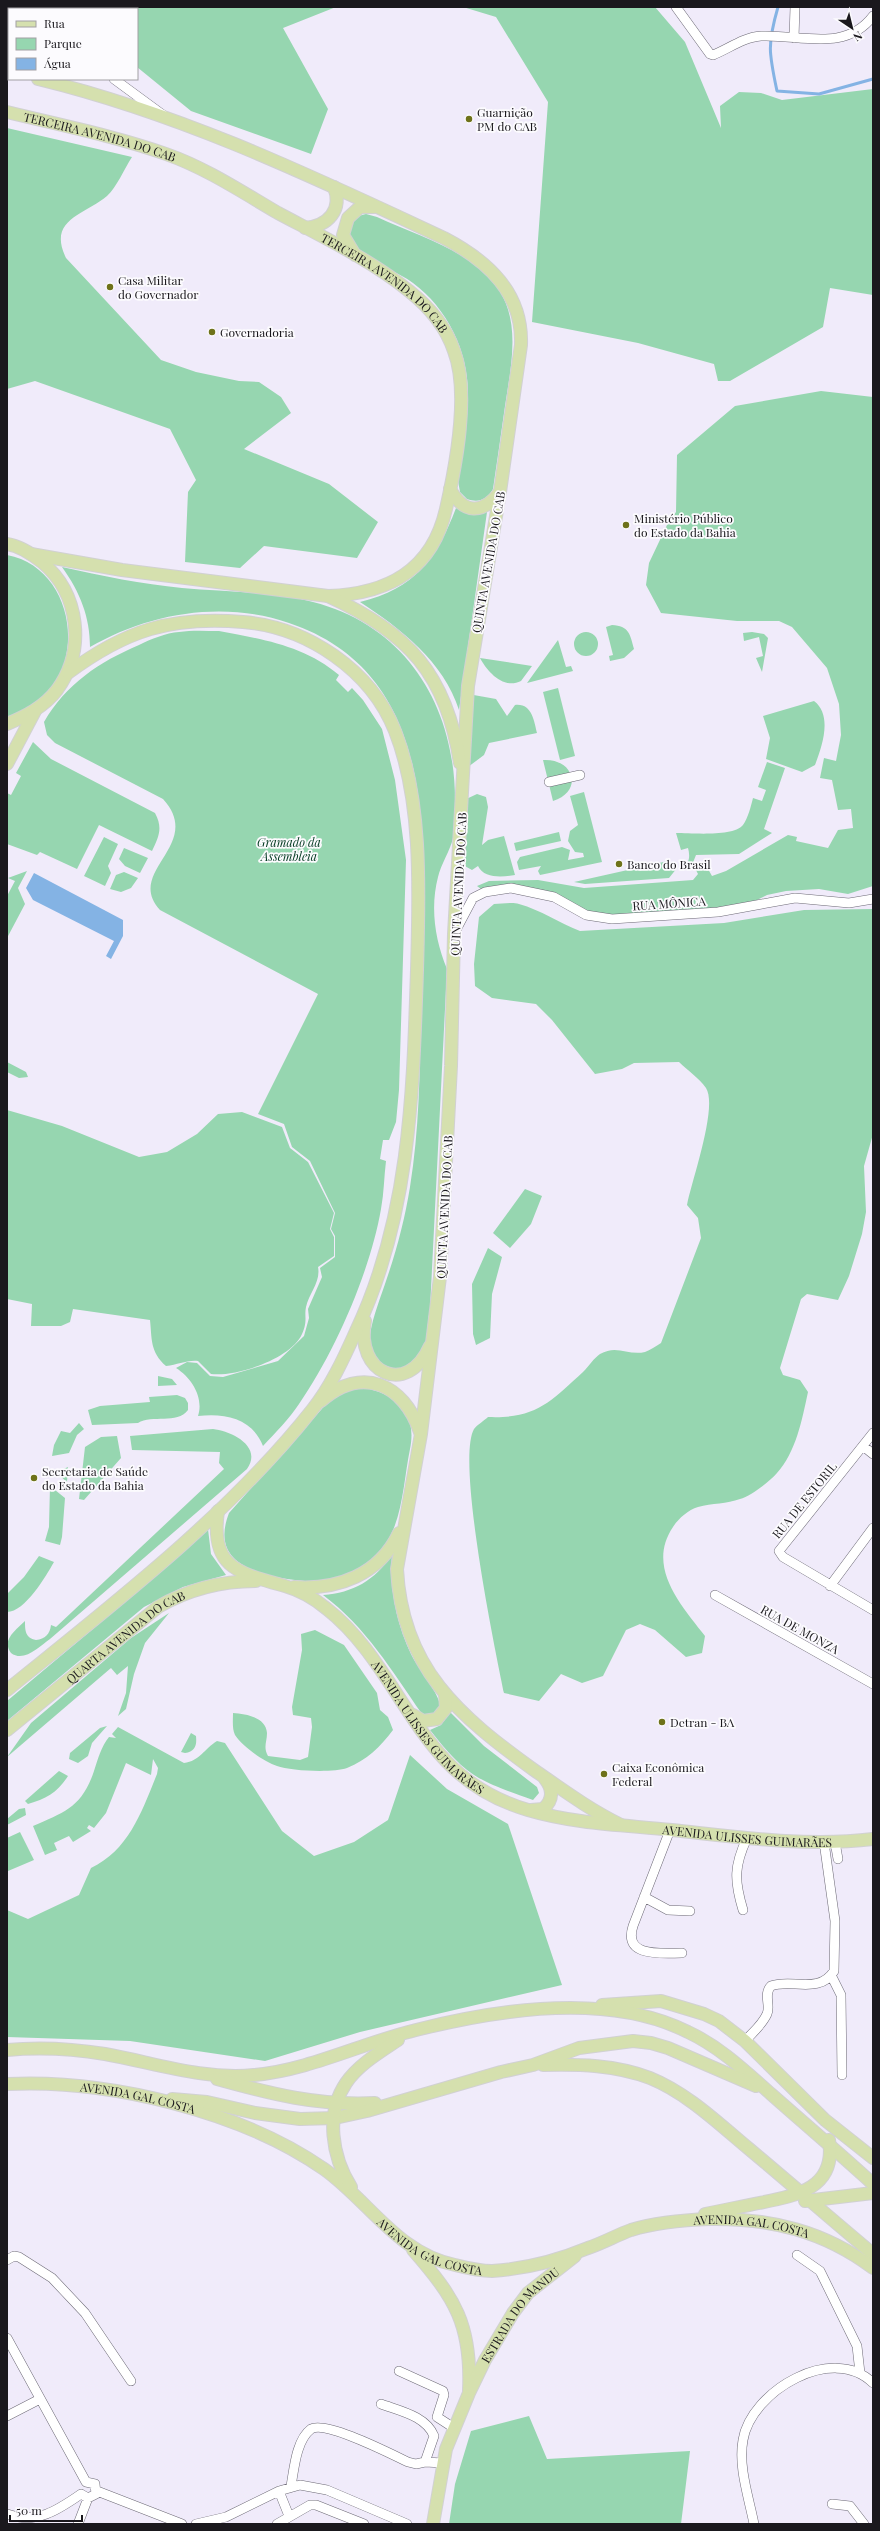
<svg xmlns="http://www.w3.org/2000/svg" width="880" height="2531" viewBox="0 0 880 2531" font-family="'Playfair Display',serif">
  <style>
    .green { fill: #96d6b0 }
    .water { fill: #84b3e4 }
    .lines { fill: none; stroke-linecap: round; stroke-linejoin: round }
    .stream { stroke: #84b3e4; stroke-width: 3 }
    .minor-casing { stroke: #6d6a76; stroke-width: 10 }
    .major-casing { stroke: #d1d1d2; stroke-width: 14 }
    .minor { stroke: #fff; stroke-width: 9 }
    .major { stroke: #d5e0ae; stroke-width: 12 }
    .poi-dot { fill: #6e7219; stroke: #fcfbfe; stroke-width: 1.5 }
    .labels { text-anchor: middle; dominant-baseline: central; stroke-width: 3.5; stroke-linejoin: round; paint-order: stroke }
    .poi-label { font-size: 12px; fill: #1a181d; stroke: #fcfbfe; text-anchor: start }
    .street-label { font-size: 12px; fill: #1a181d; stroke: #fcfbfe }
    .park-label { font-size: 12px; font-style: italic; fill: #043b22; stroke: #fcfbfe }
  </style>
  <rect width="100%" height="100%" fill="#f0ebfa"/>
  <!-- green -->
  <path class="green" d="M63 7H336L283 28 328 109 311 154 191 111 137 67V9H66Z
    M463 7H655L685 42 721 128 720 106 739 92 761 93 782 100 873 89V295L830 288 823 327 730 381H718L714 364 638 343 532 322 548 102 496 17Z
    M7 128 132 157C124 169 117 187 107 196 85 215 47 219 66 258L161 360 196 372 239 381 259 382 281 397 291 413 244 449 329 484 378 522 357 558 264 546 240 568 185 562 188 492 196 480 170 429 35 381 7 389Z
    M366 214 377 217C410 232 448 244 477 266 525 303 513 355 505 406 501 434 497 462 493 489 487 500 478 503 467 499L460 492 457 475C461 448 467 420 468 393 468 351 447 308 413 283 397 271 371 263 358 250 345 237 345 218 366 214Z
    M821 391 873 397V886L848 894 819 889 786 891 767 895 739 909 612 919 525 890 485 892 477 886 489 881 538 880 584 888 693 880 698 874 695 868 708 869 712 876 726 871 788 835 797 837 796 841 828 848 838 830 853 828 851 809 838 810 832 780 820 778 824 758 836 761 841 735 839 704 827 668 792 627 779 621H737L661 613 646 585 649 563 667 525 676 512 677 455 735 406Z
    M456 508 470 514 487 512 459 710C444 662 400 628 360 602 415 589 437 558 456 508Z
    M7 555C66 566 85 643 52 688 41 703 24 710 7 718Z
    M62 567C102 576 142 584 182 588 225 592 272 591 313 602 407 626 455 707 455 800 455 812 456 827 453 838 450 851 441 864 438 877 430 908 435 940 447 969L430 1309C427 1323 428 1339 423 1352 415 1375 382 1373 372 1353 369 1348 370 1340 370 1335 373 1315 381 1297 387 1278 397 1249 405 1218 410 1187 421 1119 420 1050 421 981 424 851 444 675 289 623 223 600 149 613 90 647 90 617 80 592 62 567Z
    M612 625C629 626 630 634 634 649L624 658 610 661 609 656 613 655 606 627Z
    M219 631C263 639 305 646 339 675L336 680 348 692 352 688 363 700 382 729 395 780 406 860 399 1090 396 1122 389 1140H383L380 1159 386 1161C384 1177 384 1193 381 1209 370 1272 335 1352 299 1404 289 1419 276 1432 263 1446 252 1418 225 1413 198 1416 204 1398 192 1378 176 1368L187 1362 197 1363 210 1376 223 1377 278 1361 304 1336 309 1318 308 1309 322 1277 320 1268 335 1257V1236L331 1229 335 1213 310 1161 292 1147 284 1124 258 1114 318 994 160 910C124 871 205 845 163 799L55 743 47 735 44 722C66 684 99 662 139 645 151 639 166 633 179 632 192 630 206 631 219 631Z
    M574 644a12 12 0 1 1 24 0a12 12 0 1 1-24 0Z
    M752 632 764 634 768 638 762 672 756 658 763 656 759 637 744 641 743 633Z
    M558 640 566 667 571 666 573 671 527 683Z
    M480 658 532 666 521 681C503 690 487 671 480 658Z
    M558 688 575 756 560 760 543 692Z
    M468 694 496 699 507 716 515 705C532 703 534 721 537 733L489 743 484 755 468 767Z
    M814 701C833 715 822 747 815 765L802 772 766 759 770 738 763 716Z
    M33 742 51 759 155 813C163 828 159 836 152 851L99 825 77 869 40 852 37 855 7 844V793L11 795 21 776 16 773Z
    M543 760C574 758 584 791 553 801Z
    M767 762 785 768 764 829 772 833 739 854 696 855 692 865 683 867C690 863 690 855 688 848L681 850 676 833C692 833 733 837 743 825 748 818 751 806 753 798L762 801 766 790 758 787Z
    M584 792 602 862 540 875 538 871 541 866 519 870 517 862 520 857 562 847 570 850 568 860 584 857 583 853 575 852 568 841 570 831 578 825 570 796Z
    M477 794 486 797 488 807 482 845 488 840 504 836 515 875C503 877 484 879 478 866L472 870 463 865 462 801Z
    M559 832 561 841 516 851 514 843Z
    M104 837 118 844 108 866 111 873 105 886 84 876Z
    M124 848 148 858 140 873 125 866 119 859Z
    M668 861 677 868 669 878 585 884 574 882Z
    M27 871 18 888 25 904 7 938V896L15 881 8 878Z
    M124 872 138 878 131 888 121 892 110 889 116 875Z
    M494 904C502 904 512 902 519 904 541 910 559 923 580 931L724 923 804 910 873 909V1134L864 1166 866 1212 862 1234 849 1276 838 1300 807 1294 801 1299 780 1368 783 1375 800 1380 808 1392C802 1420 796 1452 777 1473 769 1482 751 1496 740 1499 727 1504 712 1503 698 1507 688 1510 678 1519 673 1527 646 1567 681 1605 705 1636L702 1653 686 1657 655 1630 640 1624 626 1630 603 1676 582 1683 561 1674 539 1701 504 1693C495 1649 456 1461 474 1429 477 1425 485 1420 488 1417 536 1419 550 1402 583 1372 589 1366 594 1358 600 1354 617 1344 628 1356 645 1352 650 1350 656 1346 661 1343L701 1238 698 1218 687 1205C692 1180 718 1107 706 1088 699 1078 687 1070 679 1062L634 1063 622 1069 595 1074 552 1020 536 1004 492 998 475 986 474 964 479 917Z
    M7 1062 26 1072 28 1077 19 1078 7 1072Z
    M7 1110 62 1126 139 1157 167 1152 197 1134 218 1114 242 1112 282 1127 290 1148 308 1162 334 1213 330 1229 334 1237V1256L318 1267C321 1282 309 1293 306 1307 304 1316 308 1321 302 1334 291 1359 236 1377 211 1374L198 1361C186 1360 178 1365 166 1366 150 1352 152 1339 150 1320L73 1309 70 1322 61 1326H31L32 1304 7 1299Z
    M525 1189 542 1196 531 1224 510 1248 493 1233Z
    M488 1248 502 1257 492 1294 490 1338 476 1345 473 1334 472 1284Z
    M158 1376 172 1379 177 1385 158 1386Z
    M365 1388C399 1395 417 1414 410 1449 404 1478 403 1515 388 1540 380 1554 367 1566 352 1573 329 1584 305 1582 281 1578 245 1571 212 1557 229 1513L328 1402 349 1390Z
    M177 1395 185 1398 188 1403V1410C177 1425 152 1414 138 1423L92 1425 88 1410 100 1406 150 1402 149 1397Z
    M79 1423 84 1429 77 1435 69 1453 52 1456 54 1445 61 1431 70 1433Z
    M213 1429C231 1431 263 1446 247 1469L50 1639C40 1646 24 1663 11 1653 1 1640 16 1630 25 1621 25 1630 25 1638 36 1640 45 1639 50 1634 51 1625L56 1627 224 1469 219 1463 220 1452 132 1450 130 1436Z
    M117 1436 121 1458 84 1500 79 1499 85 1447 101 1437Z
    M68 1467 67 1482 59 1475 50 1474 51 1470 59 1471Z
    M50 1486 65 1498 62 1537 60 1545 45 1541 49 1527Z
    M208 1529 211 1554 226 1575 183 1587 144 1607 7 1721V1701L119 1607Z
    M392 1555C389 1589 397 1624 411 1654 417 1667 441 1695 440 1707L433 1715 422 1714C392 1671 366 1627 323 1595 353 1593 375 1580 392 1555Z
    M39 1556 54 1562C46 1576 25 1612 7 1612V1594L24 1577Z
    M169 1613 145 1643 134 1674 126 1709 118 1716 126 1693 128 1666 117 1675 111 1668 7 1757 31 1723 131 1638Z
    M315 1630 344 1645 377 1693 380 1710 388 1717 393 1730C380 1747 367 1760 347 1768 333 1773 290 1771 277 1766 264 1762 242 1746 235 1735 232 1729 233 1720 233 1713 246 1714 266 1717 267 1733 267 1742 263 1747 268 1756L300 1760 308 1757 312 1727 311 1718 293 1715 292 1707 302 1650 301 1634Z
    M450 1712 484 1746 537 1787 539 1793 533 1800C477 1780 467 1777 430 1730L441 1725Z
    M107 1726 92 1743 88 1756 78 1763 69 1759 70 1753 100 1728Z
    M118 1727 184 1763C200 1761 204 1749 217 1741L225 1743 282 1831 314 1856 354 1842 388 1820 410 1755 447 1789 508 1824 562 1985 360 2032 265 2061 130 2041 7 2037V1910L28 1919 79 1895 91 1868C129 1850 142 1811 157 1774L158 1768 153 1759 151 1775 126 1763 106 1813 94 1828 89 1825 87 1828 91 1831 73 1842 69 1836 54 1843 57 1850 45 1855 33 1826C65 1812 82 1807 94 1771 98 1759 101 1747 109 1737L116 1738 112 1734Z
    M191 1733 196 1736C197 1746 195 1751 185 1753L181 1752Z
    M59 1771 68 1776C58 1792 46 1799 28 1804L25 1801Z
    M25 1808 26 1815 7 1825V1819L19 1809Z
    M20 1832 34 1860 8 1871 7 1838Z
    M529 2416 547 2459 690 2451 681 2524H449L455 2484 471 2431Z"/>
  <!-- water -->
  <path class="water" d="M34 873 123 920V936L111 959 106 956 114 941 33 900 26 888Z"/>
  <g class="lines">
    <!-- stream -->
    <path class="stream" d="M778 7C767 45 769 53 777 91L819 94 873 79"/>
    <!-- minor casing -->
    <g class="minor-casing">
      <path id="minor" d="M676 7 710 54 713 55C728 49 744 37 761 36 800 34 845 53 873 16
        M7 19 9 18
        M794 38 795 7
        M7 46H9
        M114 79 163 115
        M549 782 580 775
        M455 932 473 898 485 892 511 888 554 897 586 915 612 919 718 912 795 898 849 903 873 899
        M873 1433 779 1551 783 1557 873 1610
        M863 1446 873 1454
        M830 1586 873 1528
        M715 1595 873 1684
        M670 1830 633 1926C623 1958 662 1953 682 1953
        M835 1842 838 1859
        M644 1897 668 1910 690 1911
        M743 1910C734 1880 734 1866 747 1838
        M831 1975 841 1995 842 2075
        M745 2041C753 2032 762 2025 767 2014 771 2006 763 1994 771 1986 791 1978 819 1995 834 1971L835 1921 824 1842
        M797 2255 820 2271 857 2346 860 2373
        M7 2260 14 2256 19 2257 52 2278 85 2313 131 2381
        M7 2338 86 2482
        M399 2371 443 2391 444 2395 437 2417 454 2428
        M381 2404C400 2411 426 2416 434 2436L425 2462 443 2463
        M7 2416 40 2399
        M291 2486C294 2470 296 2440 311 2429 325 2420 391 2454 408 2462L416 2464 425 2462
        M97 2491 182 2524
        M279 2491 289 2516
        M81 2494 88 2498 96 2494 95 2484 86 2482
        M832 2504 850 2506 864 2524
        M7 2514C36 2525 58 2510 81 2494
        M78 2524 88 2498
        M196 2524 226 2517 279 2491 300 2485 327 2490 407 2524
        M277 2524 310 2505H316L364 2524
        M754 2524C749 2498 738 2467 743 2440 751 2391 833 2343 873 2383"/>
    </g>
    <!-- major casing -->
    <g class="major-casing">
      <g id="major">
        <path d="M7 72 9 73"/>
        <path d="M38 79C182 114 311 176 444 238 488 261 523 293 521 345L500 492 468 686 454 934 451 1066 440 1277 421 1434 397 1569C402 1668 459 1716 534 1770 563 1790 590 1810 621 1825"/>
        <path id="s1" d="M7 112C60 125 115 136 166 154 206 168 242 192 278 213 321 236 371 260 409 291 428 306 446 327 454 351 470 393 456 465 446 509 432 571 387 594 328 596"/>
        <path d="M305 228C328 226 343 210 334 187"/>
        <path d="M355 255 343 235 348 218 360 207H374"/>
        <path d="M450 489C464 515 483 514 500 492"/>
        <path d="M7 544C20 546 32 554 42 562 80 594 86 650 57 690 44 707 26 716 7 724"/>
        <path d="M31 554 122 570 328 596C408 632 447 675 460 763"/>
        <path d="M7 764 35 711"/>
        <path d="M365 1321C355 1373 407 1398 430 1346"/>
        <path d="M321 1401C362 1365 404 1384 420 1432"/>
        <path id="s2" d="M218 1511C210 1568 238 1573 285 1586 299 1590 315 1599 327 1609 378 1649 402 1714 446 1761 468 1784 497 1801 528 1810 575 1824 624 1825 672 1830 738 1837 806 1847 873 1839"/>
        <path d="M294 1587C338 1590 379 1575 399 1533"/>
        <path d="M7 1690C112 1605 228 1516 312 1410 330 1388 344 1358 356 1331 410 1217 413 1093 417 970 419 894 423 802 395 731 371 670 307 627 243 622 171 616 126 630 68 673"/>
        <path d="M413 1715 423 1721 437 1719 446 1708 445 1694"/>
        <path id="s3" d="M7 1730 158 1607C189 1589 220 1581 256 1581"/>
        <path d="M531 1810 543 1809C554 1800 553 1789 545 1779"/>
        <path d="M602 2005 661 2001 704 2014 719 2021 745 2041 825 2120 873 2158"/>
        <path d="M7 2050C39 2047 74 2049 105 2054 155 2063 203 2080 254 2075 310 2070 362 2043 416 2030 499 2009 609 1992 688 2032 720 2047 745 2071 771 2094 805 2124 839 2153 873 2184"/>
        <path d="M543 2065C579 2064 616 2065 650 2078 687 2093 718 2123 748 2148 790 2183 831 2219 873 2254"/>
        <path d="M217 2079C271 2094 318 2106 375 2103"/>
        <path id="s4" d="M7 2084C108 2079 241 2111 324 2169 369 2201 398 2254 455 2265 467 2268 480 2271 492 2271 524 2269 559 2260 588 2248 603 2243 617 2235 631 2230 657 2222 683 2220 710 2219 770 2218 824 2231 873 2268"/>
        <path d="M172 2099 207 2102 255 2113 300 2119 335 2118 367 2111 501 2072 533 2065 579 2048 633 2041 651 2043 668 2048 756 2086"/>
        <path d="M351 2187C332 2157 325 2114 346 2083 358 2065 380 2052 398 2040"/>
        <path d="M805 2201 873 2193"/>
        <path d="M705 2214C723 2210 741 2207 759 2203 795 2196 837 2189 829 2140"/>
        <path d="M413 2250C455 2298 472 2325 469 2391"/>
        <path id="s5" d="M433 2524 446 2449 469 2393 485 2360 513 2313 528 2293 575 2256"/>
      </g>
    </g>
    <!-- minor -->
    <use href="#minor" class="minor"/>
    <!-- major -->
    <use href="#major" class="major"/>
  </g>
  <!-- markers -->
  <g class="poi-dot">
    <circle cx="469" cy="119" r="4"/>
    <circle cx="110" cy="287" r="4"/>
    <circle cx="212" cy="332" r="4"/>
    <circle cx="626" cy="525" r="4"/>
    <circle cx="619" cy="864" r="4"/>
    <circle cx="34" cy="1478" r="4"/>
    <circle cx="662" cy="1722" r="4"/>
    <circle cx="604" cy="1774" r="4"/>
  </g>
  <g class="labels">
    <!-- poi labels -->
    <g class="poi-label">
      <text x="477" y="112">Guarnição<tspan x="477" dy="14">PM do CAB</tspan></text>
      <text x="118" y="280">Casa Militar<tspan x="118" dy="14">do Governador</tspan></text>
      <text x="220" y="332">Governadoria</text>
      <text x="634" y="518">Ministério Público<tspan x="634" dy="14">do Estado da Bahia</tspan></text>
      <text x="627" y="864">Banco do Brasil</text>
      <text x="42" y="1471">Secretaria de Saúde<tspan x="42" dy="14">do Estado da Bahia</tspan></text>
      <text x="670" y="1722">Detran - BA</text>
      <text x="612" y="1767">Caixa Econômica<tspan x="612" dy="14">Federal</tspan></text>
    </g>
    <!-- street labels -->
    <g class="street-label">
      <text stroke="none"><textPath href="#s1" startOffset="96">TERCEIRA AVENIDA DO CAB</textPath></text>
      <text stroke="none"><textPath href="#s1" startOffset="420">TERCEIRA AVENIDA DO CAB</textPath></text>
      <text transform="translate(488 562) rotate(-80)">QUINTA AVENIDA DO CAB</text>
      <text transform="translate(458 884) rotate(-87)">QUINTA AVENIDA DO CAB</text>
      <text transform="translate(669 903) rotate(-4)">RUA MÔNICA</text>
      <text transform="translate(444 1207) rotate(-87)">QUINTA AVENIDA DO CAB</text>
      <text transform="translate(804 1500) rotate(-51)">RUA DE ESTORIL</text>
      <text transform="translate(800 1629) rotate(29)">RUA DE MONZA</text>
      <text stroke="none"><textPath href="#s3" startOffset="151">QUARTA AVENIDA DO CAB</textPath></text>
      <text stroke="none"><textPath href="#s2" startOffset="321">AVENIDA ULISSES GUIMARÃES</textPath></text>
      <text stroke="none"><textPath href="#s2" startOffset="676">AVENIDA ULISSES GUIMARÃES</textPath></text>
      <text stroke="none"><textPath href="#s4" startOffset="132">AVENIDA GAL COSTA</textPath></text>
      <text stroke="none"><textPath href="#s4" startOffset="803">AVENIDA GAL COSTA</textPath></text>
      <text stroke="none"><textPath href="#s4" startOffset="467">AVENIDA GAL COSTA</textPath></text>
      <text stroke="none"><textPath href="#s5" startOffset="231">ESTRADA DO MANDU</textPath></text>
    </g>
    <!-- park labels -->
    <g class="park-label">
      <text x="289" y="842">Gramado da<tspan x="289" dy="14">Assembleia</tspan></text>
    </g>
  </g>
  <!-- border -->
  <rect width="880" height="2531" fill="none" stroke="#1a181d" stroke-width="16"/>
  <!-- legend -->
  <rect x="8" y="8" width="130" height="72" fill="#fcfbfe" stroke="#a2a0a4"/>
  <rect x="16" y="21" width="20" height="6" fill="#d5e0ae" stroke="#a2a0a4"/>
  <text x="44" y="28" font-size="12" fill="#1a181d">Rua</text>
  <rect x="16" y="38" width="20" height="12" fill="#96d6b0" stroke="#a2a0a4"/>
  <text x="44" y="48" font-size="12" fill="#1a181d">Parque</text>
  <rect x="16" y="58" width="20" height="12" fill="#84b3e4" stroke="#a2a0a4"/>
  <text x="44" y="68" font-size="12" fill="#1a181d">Água</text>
  <!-- north arrow -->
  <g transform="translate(852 28) rotate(145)" stroke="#fcfbfe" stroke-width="3" paint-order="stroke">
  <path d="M0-3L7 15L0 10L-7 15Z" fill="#1a181d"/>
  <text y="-6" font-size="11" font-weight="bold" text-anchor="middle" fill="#1a181d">N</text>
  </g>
  <!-- scale -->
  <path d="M10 2515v6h72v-6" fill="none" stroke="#1a181d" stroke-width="2"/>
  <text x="16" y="2515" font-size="12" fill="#1a181d" stroke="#fcfbfe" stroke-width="3" paint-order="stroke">50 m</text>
</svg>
